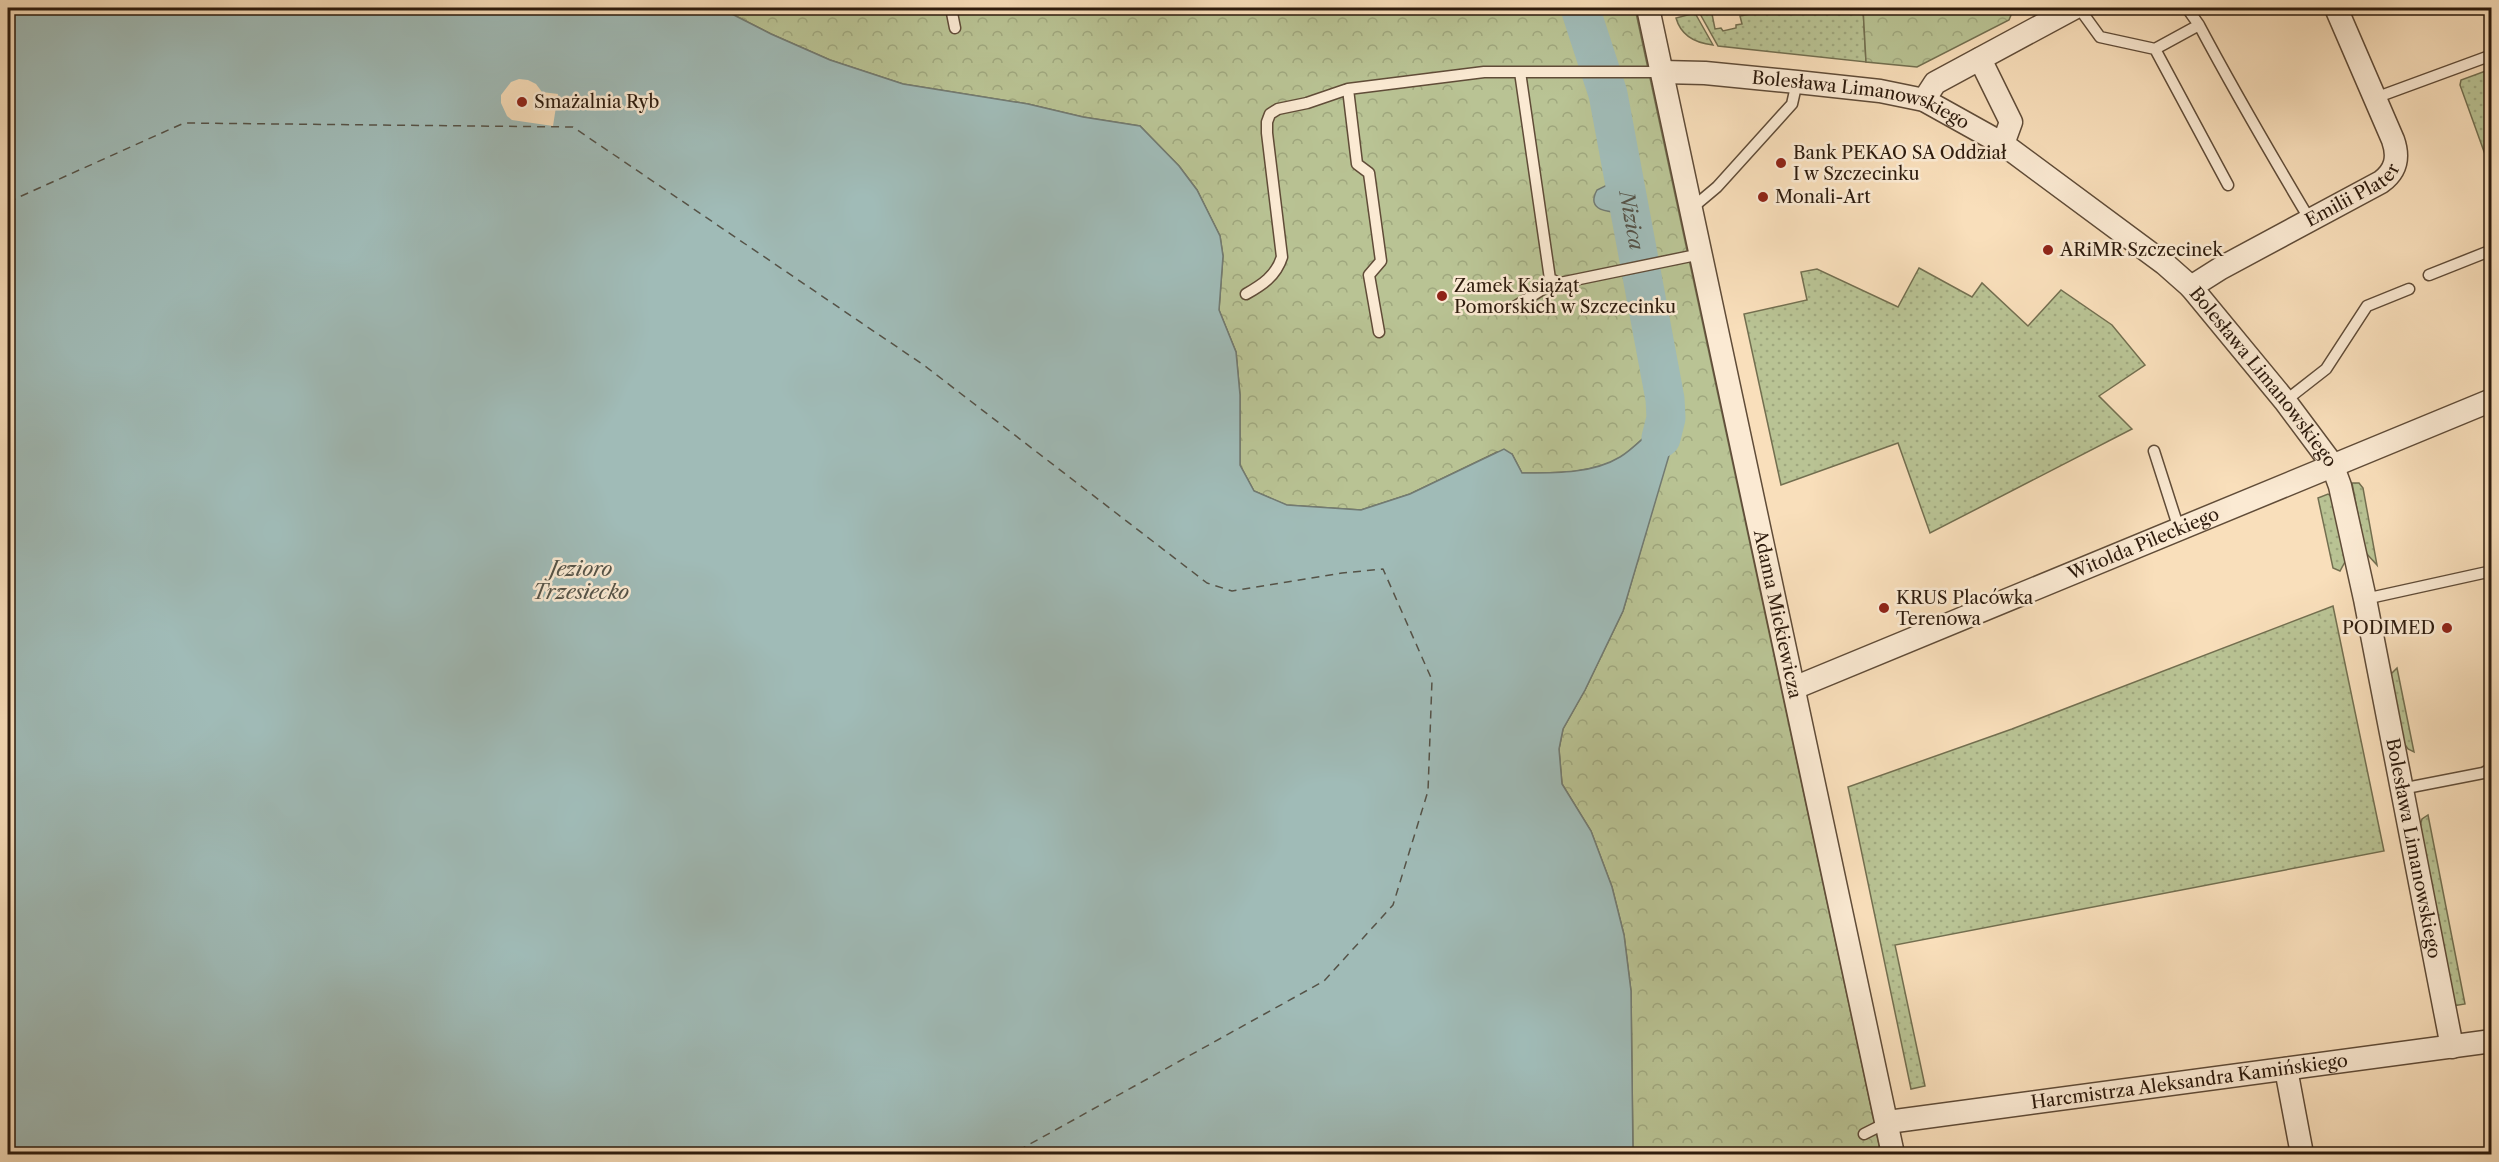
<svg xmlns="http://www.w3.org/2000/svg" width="2499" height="1162" viewBox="0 0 2499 1162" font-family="'Libre Caslon Text',serif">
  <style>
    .grass { fill: url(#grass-dots); stroke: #736f50; stroke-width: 1.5 }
    .forest { fill: url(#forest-crowns); stroke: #736f50; stroke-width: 1.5 }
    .water { fill: #a0bbb7; stroke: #727b73; stroke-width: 1.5 }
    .pier { fill: #f9dfbb }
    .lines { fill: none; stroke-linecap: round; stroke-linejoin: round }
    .river { stroke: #a0bbb7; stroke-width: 39 }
    .ferry { stroke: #555348; stroke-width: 1.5; stroke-dasharray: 8 6; stroke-linecap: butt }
    .lane-casing { stroke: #604c38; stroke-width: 13 }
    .street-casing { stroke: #604c38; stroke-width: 25 }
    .lane { stroke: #fbead3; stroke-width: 10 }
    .street { stroke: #fbead3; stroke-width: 22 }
    .poi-dot { fill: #8f2418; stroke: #fbead3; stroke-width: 2 }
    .labels { text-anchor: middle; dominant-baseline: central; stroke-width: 5; stroke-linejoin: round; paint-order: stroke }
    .poi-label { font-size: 18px; fill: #2d1b0d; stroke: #fbead3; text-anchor: start }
    .street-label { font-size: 18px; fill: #2d1b0d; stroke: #fbead3 }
    .water-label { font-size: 20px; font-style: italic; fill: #555348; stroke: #fbead3 }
  </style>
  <defs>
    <pattern id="grass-dots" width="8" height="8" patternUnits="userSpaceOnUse" patternTransform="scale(1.5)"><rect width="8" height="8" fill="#b9c394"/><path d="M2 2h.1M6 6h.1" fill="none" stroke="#9fa77e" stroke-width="1.8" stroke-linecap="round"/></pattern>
    <pattern id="forest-crowns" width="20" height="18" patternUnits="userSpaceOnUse" patternTransform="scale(1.5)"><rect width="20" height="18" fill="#b9c394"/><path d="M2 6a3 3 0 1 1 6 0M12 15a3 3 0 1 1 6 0" fill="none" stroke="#9fa77e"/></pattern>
  </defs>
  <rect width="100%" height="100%" fill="#f9dfbb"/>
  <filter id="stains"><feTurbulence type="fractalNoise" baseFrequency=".00333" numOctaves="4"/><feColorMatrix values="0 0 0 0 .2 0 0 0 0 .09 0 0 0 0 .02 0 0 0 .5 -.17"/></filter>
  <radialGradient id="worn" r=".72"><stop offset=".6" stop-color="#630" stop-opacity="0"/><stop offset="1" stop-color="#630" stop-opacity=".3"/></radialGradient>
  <!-- grass -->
  <path class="grass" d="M1781 8H1863L1866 62 1718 46 1699 12 1711 9 1715 29 1721 28 1723 31 1736 28V25L1742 24 1740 16Z
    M1695 13 1713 45C1695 43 1681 36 1676 18Z
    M2491 69H2492L2491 171 2460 85 2461 80Z
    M1919 268 1972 297 1982 283 2028 326 2061 290 2112 325 2145 365 2099 396 2132 429 1930 533 1898 443 1781 485 1744 314 1807 300 1801 272 1817 269 1898 307Z
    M2352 483H2359L2363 488 2377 565 2365 552Z
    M2328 494 2332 497 2346 560 2340 571 2333 568 2318 498Z
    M2333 606 2384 851 1895 945 1925 1086 1911 1089 1848 787 2012 729Z
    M2397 668 2414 752 2408 749 2403 742 2389 676Z
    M2428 815 2465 1004 2453 1006 2419 829 2422 819Z"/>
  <!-- forest -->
  <path class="forest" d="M720 8H1635L1881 1154H1633L1631 991 1624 935 1612 887 1591 831 1562 784 1559 749 1563 729 1585 690 1623 611 1672 442 1649 433C1640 441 1630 451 1620 458 1592 474 1554 473 1522 473L1512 454 1497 452 1410 494 1361 510 1286 505 1254 491 1240 465V395L1236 352 1219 310 1223 256 1220 236 1197 190 1179 166 1140 126 1083 117 1028 104 903 84 830 60 771 34Z
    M1863 8H2014L2009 20 1917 67 1866 62Z"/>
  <!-- water -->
  <path class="water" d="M8 8H720L771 34 830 60 903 84 1028 104 1083 117 1140 126 1179 166 1197 190 1220 236 1223 256 1219 310 1236 352 1240 395V465L1254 491 1287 505 1361 510 1410 494 1504 449 1512 454 1522 473C1554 473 1592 474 1620 457 1630 451 1640 441 1649 433L1673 442 1623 611 1585 690 1563 729 1559 749 1562 784 1591 831 1612 887 1624 935 1631 991 1633 1154H8Z
    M1623 177 1630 213C1615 212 1584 214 1597 190Z"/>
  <!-- pier -->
  <path class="pier" d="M519 79 528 80 536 84 542 92 558 94 553 126 512 120 507 116 501 103V95L511 82Z"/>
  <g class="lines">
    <!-- river -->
    <path class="river" id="s1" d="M1580 8 1608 94 1665 399 1666 418 1661 438"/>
    <!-- ferry -->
    <path class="ferry" d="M8 202 184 123 573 127 925 366 1207 583 1232 591 1342 573 1383 569 1432 680 1428 791 1393 905 1324 981 1012 1154"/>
    <!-- lane casing -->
    <g class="lane-casing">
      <path id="lane" d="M951 8 955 28
        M2079 8 2100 37 2155 49 2228 185
        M2187 8 2199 25
        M2155 49 2199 25C2234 91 2272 156 2310 220
        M1520 72 1550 279 1560 283 1701 254
        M1348 89 1357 164 1369 173 1381 261 1369 275 1379 332
        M2375 98 2492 55
        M1692 208 1717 187 1792 104 1797 82
        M2429 275 2492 250
        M1246 294C1262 285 1276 276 1282 257L1267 133V122L1270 114 1278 109 1307 103 1348 89 1484 72H1662
        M1516 306 1554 282
        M2285 401 2326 369 2367 306 2409 289
        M2154 451 2179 529
        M2365 599 2492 571
        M2401 789 2483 773 2492 768
        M1864 1134 1888 1122"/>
    </g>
    <!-- street casing -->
    <g class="street-casing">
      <g id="street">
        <path id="s2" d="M1648 8 1893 1154"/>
        <path d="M1980 59 2011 122 2003 144"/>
        <path id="s3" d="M1662 72 1705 73 1797 82 1880 91 1924 100 2003 144 2165 264 2191 287 2285 401 2332 464 2340 486 2365 599 2452 1047"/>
        <path d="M1924 100 1935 83 2074 8"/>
        <path id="s4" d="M2191 287 2221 268 2381 182C2396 171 2399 157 2393 140L2336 8"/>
        <path id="s5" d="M1794 688 2492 400"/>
        <path d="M2286 1069 2302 1154"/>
        <path id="s6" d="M1888 1122 2492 1041"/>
      </g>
    </g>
    <!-- lane -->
    <use href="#lane" class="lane"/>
    <!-- street -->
    <use href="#street" class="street"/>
  </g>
  <!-- markers -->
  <g class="poi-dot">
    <circle cx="522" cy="102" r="6"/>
    <circle cx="1781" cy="163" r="6"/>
    <circle cx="1763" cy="197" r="6"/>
    <circle cx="2048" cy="250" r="6"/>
    <circle cx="1442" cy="296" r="6"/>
    <circle cx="1884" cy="608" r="6"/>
    <circle cx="2447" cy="628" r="6"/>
  </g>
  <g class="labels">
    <!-- poi labels -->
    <g class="poi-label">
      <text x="534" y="102">Smażalnia Ryb</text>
      <text x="1793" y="153">Bank PEKAO SA Oddział<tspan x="1793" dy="21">I w Szczecinku</tspan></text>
      <text x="1775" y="197">Monali-Art</text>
      <text x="2060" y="250">ARiMR Szczecinek</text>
      <text x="1454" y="286">Zamek Książąt<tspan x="1454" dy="21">Pomorskich w Szczecinku</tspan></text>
      <text x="1896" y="598">KRUS Placówka<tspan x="1896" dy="21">Terenowa</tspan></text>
      <text x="2435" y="628" text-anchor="end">PODIMED</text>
    </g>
    <!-- street labels -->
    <g class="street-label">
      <text stroke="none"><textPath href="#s3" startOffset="202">Bolesława Limanowskiego</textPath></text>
      <text stroke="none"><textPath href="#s4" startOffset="186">Emilii Plater</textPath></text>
      <text stroke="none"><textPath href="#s3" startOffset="706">Bolesława Limanowskiego</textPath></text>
      <text stroke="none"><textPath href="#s5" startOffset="378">Witolda Pileckiego</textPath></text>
      <text stroke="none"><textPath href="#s2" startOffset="620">Adama Mickiewicza</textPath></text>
      <text stroke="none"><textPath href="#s3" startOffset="1210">Bolesława Limanowskiego</textPath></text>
      <text stroke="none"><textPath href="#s6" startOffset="304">Harcmistrza Aleksandra Kamińskiego</textPath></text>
    </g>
    <!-- water labels -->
    <g class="water-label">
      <text stroke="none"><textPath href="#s1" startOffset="219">Nizica</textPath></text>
      <text x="581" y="569">Jezioro<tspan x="581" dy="23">Trzesiecko</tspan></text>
    </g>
  </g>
  <!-- margin -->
  <rect width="2499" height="1162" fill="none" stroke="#f9dfbb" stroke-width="30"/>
  <rect x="9" y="9" width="2481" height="1144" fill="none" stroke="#2d1b0d" stroke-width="3"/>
  <rect x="15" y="15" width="2469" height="1132" fill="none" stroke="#2d1b0d" stroke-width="1.5"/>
  <rect width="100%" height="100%" filter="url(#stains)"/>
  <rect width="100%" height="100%" fill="url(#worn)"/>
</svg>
